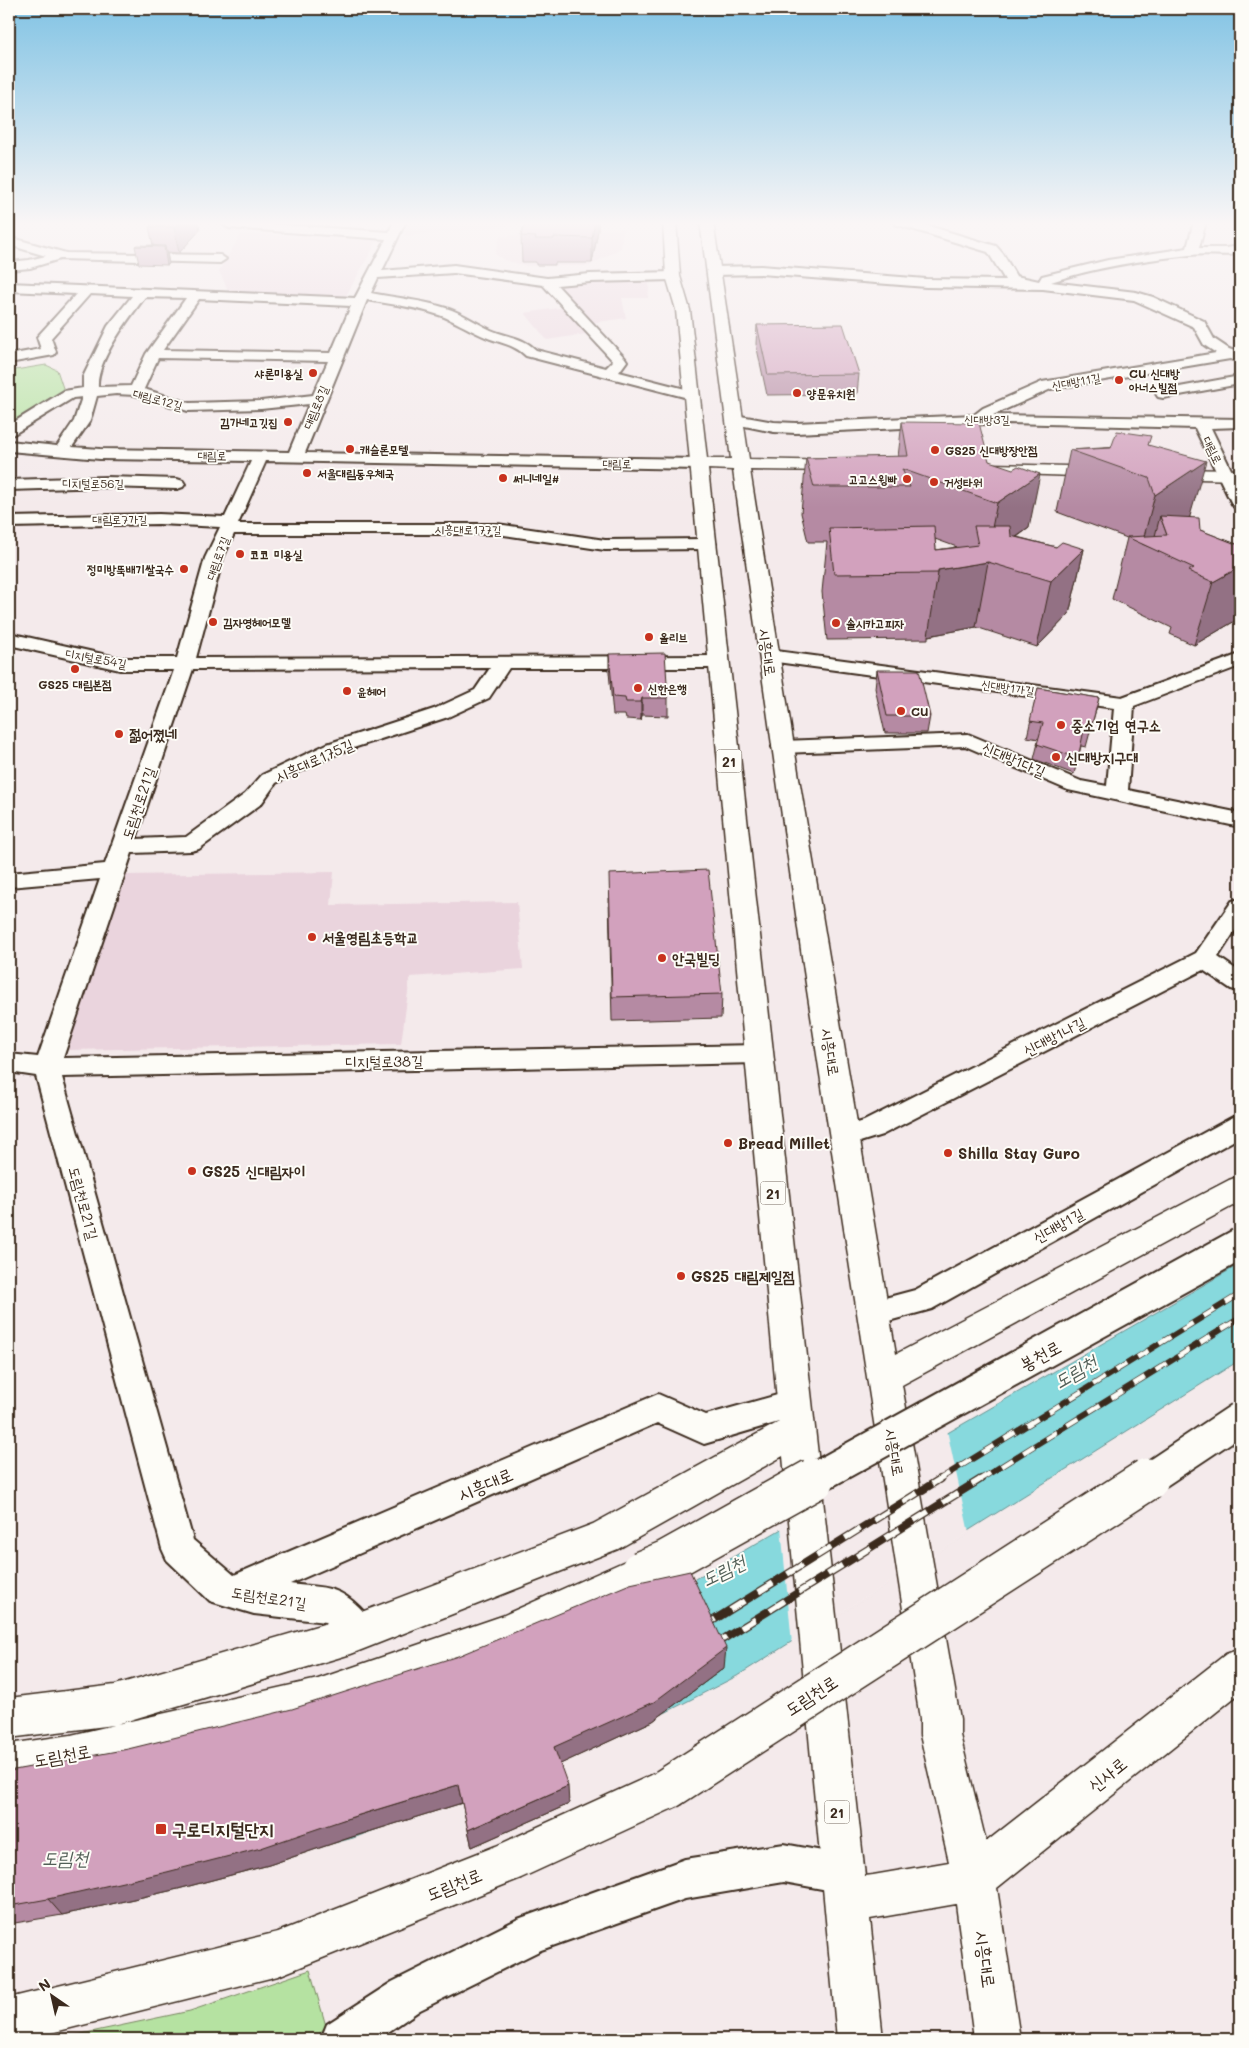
<svg xmlns="http://www.w3.org/2000/svg" width="1249" height="2048" viewBox="0 0 1249 2048" font-family="Mali,'Poor Story',sans-serif">
  <style>
    .built { fill: #ead4dd }
    .green { fill: #b5e2a1; stroke: #788660 }
    .water { fill: #87d9dd; stroke: #699391 }
    .pier { fill: #f4eaeb }
    .lines { fill: none; stroke-linecap: round; stroke-linejoin: round }
    .minor-casing { stroke: #3b2a1e; stroke-width: 4 }
    .major-casing { stroke: #3b2a1e; stroke-width: 3 }
    .minor { fill: #fdfcf7; fill-rule: evenodd }
    .major { fill: #fdfcf7; fill-rule: evenodd }
    .rail-far1-casing { stroke: #3b2a1e; stroke-width: 6 }
    .rail-casing { stroke: #3b2a1e; stroke-width: 8 }
    .rail-far1 { stroke: #fdfcf7; stroke-width: 4.5; stroke-dasharray: 13; stroke-linecap: butt }
    .rail { stroke: #fdfcf7; stroke-width: 5.5; stroke-dasharray: 17; stroke-linecap: butt }
    .major-bridge-far1-casing { stroke: #3b2a1e; stroke-width: 35; stroke-linecap: butt }
    .major-bridge-casing { stroke: #3b2a1e; stroke-width: 44; stroke-linecap: butt }
    .major-bridge-far1 { stroke: #fdfcf7; stroke-width: 31 }
    .major-bridge { stroke: #fdfcf7; stroke-width: 41 }
    .wall { fill: #b58aa3; stroke: #3b2a1e; fill-rule: evenodd }
    .shaded-wall { fill: #937184; stroke: #3b2a1e }
    .building { fill: #d2a1bd; stroke: #3b2a1e }
    .poi-dot { fill: #c8321e; stroke: #fdfcf7; stroke-width: 2 }
    .labels { text-anchor: middle; dominant-baseline: central; stroke-width: 4; stroke-linejoin: round; paint-order: stroke }
    .far-poi-label { font-size: 12px; font-weight: bold; fill: #3b2a1e; stroke: #fdfcf7; text-anchor: start }
    .far-street-label { font-size: 12px; fill: #3b2a1e; stroke: #fdfcf7 }
    .shield { fill: #fdfcf7; stroke: #75695f; stroke-width: 1 }
    .shield-label { font-size: 14px; font-weight: bold; fill: #3b2a1e }
    .street-label { font-size: 15px; fill: #3b2a1e; stroke: #fdfcf7 }
    .poi-label { font-size: 15px; font-weight: bold; fill: #3b2a1e; stroke: #fdfcf7; text-anchor: start }
    .near-street-label { font-size: 18px; fill: #3b2a1e; stroke: #fdfcf7 }
    .near-poi-label { font-size: 18px; font-weight: bold; fill: #3b2a1e; stroke: #fdfcf7; text-anchor: start }
    .near-water-label { font-size: 19px; font-style: italic; fill: #525f57; stroke: #fdfcf7 }
  </style>
  <rect width="100%" height="100%" fill="#f4eaeb"/>
  <filter id="ink" filterUnits="userSpaceOnUse"><feTurbulence type="fractalNoise" baseFrequency=".02" numOctaves="2"/><feDisplacementMap in="SourceGraphic" scale="10" xChannelSelector="R" yChannelSelector="G"/><feConvolveMatrix kernelMatrix="1 2 1 2 8 2 1 2 1" color-interpolation-filters="sRGB"/></filter>
  <g filter="url(#ink)">
    <!-- built -->
    <path class="built" d="M408 221H523L502 226 404 236Z
      M552 228 623 229 621 248 589 266H527L504 260 495 254 500 236 549 234Z
      M241 234 379 238 344 299 230 294 219 271Z
      M650 278 648 298H622L626 318 584 324 592 333 547 340 525 313 572 306 554 284Z
      M334 872 331 905 517 902 523 969 410 977 401 1044 66 1050 125 875Z"/>
    <!-- green -->
    <path class="green" d="M46 365 57 370 63 388 68 391 9 428V371Z
      M310 1970 326 2026 315 2039H58L190 2011Z"/>
    <!-- water -->
    <path class="water" d="M1240 1264V1360L737 1676 641 1725 539 1770 353 1838 76 1912 681 1587Z"/>
    <!-- pier -->
    <path class="pier" d="M947 1430 969 1533 792 1644 781 1527Z"/>
    <g class="lines">
      <!-- minor casing -->
      <g class="minor-casing">
        <path id="minor" d="M226 221 389 232 394 221H406L382 271 454 265 547 278 590 274 673 272 679 276 673 280 590 282 557 285 625 358 627 361 619 372 697 392 699 395 697 398 692 399 526 356C513 343 497 343 481 335 467 329 454 320 439 315 416 307 390 304 367 300L305 453 699 459 705 461 707 464 705 467 699 469 266 461 238 524H497L605 540 707 539 713 540 716 544 713 548 707 549 605 550 497 534H234L223 558 196 658 719 656 726 658 729 662 726 666 719 668H509L489 698 448 717 341 752 276 783 261 804 199 849 191 851 132 853 63 1058 759 1045 768 1048 772 1054 768 1060 759 1063 62 1077 193 1540 234 1575 658 1394 706 1415 795 1390 806 1394 811 1404 806 1414 704 1444 657 1423 290 1584C321 1588 336 1584 359 1607 367 1615 372 1621 376 1632L371 1644 359 1649 347 1644 326 1622 254 1614 210 1601 167 1560 162 1549 36 1076 9 1072V1054L38 1057 100 879 9 887V873L105 864 174 670H120L9 645V633L120 658H177L205 558 220 527 159 524 9 527V517L159 514 225 517 251 461 100 459 9 451V441L57 446 74 421 82 397 73 398 14 434 9 436V425L64 391 83 388V377L108 326 132 296 90 294 51 338 56 352 54 355 9 363V355L41 349 37 337 76 294 9 291V283L355 298 386 239 229 228 223 224ZM454 273 543 285 613 361 606 368 536 350C523 337 507 337 491 330 476 323 462 313 446 308 422 300 395 298 371 293L378 278ZM145 297 186 298 146 354 131 386 98 387C96 361 129 318 145 297ZM199 299 351 306 331 353 163 350ZM158 358 328 361 313 395 261 401 189 403 144 389ZM116 394 135 395 188 411 261 409 309 404 289 452 100 449 72 447 90 421 97 396ZM490 668 475 690 434 709 327 744 262 775 245 794 186 837 136 839 193 669Z
          M893 221H912L996 246 1003 254 1016 276 1039 281 1042 276 1108 260 1187 248 1193 225 1190 221H1202L1205 225 1199 248H1226L1240 246V254C1223 256 1207 253 1190 255 1144 260 1095 267 1051 282L1136 292 1153 297 1204 321 1214 339 1229 349 1240 353V362L1230 359 1051 389 993 415 1240 419V427L1211 428 1240 488V509L1234 507 1232 504 1195 428 1008 423 796 433 774 432 730 423 727 420 730 417 735 415 774 422 796 423 974 415 983 408 1042 382 1216 353 1204 345 1194 327 1134 300 1043 289 926 287 761 274 713 275 707 271 713 267 761 266 926 279 1005 280 988 252 895 224Z
          M9 237 66 253 220 255 226 259 220 263 60 259 30 268 9 270V262L29 260 46 256 9 245Z
          M1240 376V384L1163 398 1158 397 1156 394 1158 391 1163 390Z
          M107 477 177 479 183 481 185 484 183 487 177 489 107 487 9 490V480Z
          M769 650 1122 697 1240 654V666L1134 706 1128 790 1240 813V827L1068 790 965 746 782 753 775 751 772 747 775 743 782 741 968 734 1081 781 1107 786 1114 708 762 660 760 656 762 652Z
          M1240 899V923L1218 957 1240 972V991L1231 989 1203 970 882 1135 844 1147 835 1144 831 1137 835 1130 864 1121 1196 953 1232 901Z
          M1240 1115V1137L932 1309 885 1322 861 1315 856 1306 861 1297 871 1294 885 1298 915 1290 1231 1118Z
          M784 1844 844 1855 858 1860 863 1874 858 1888 844 1893 784 1882 685 1899 541 1950 420 2010 378 2039H321L327 2024 392 1982 518 1919 685 1859Z"/>
      </g>
      <!-- major casing -->
      <g class="major-casing">
        <path id="major" d="M663 221H676L680 276 690 310 707 459H731L700 221H713L749 459 841 461 847 462 850 466 847 470 841 471 750 470 800 784 896 1354 1229 1180 1240 1176V1202L902 1385 960 1719V1735L986 1842 1226 1654 1240 1649V1693L997 1888 1020 2039H974L956 1904 870 1919 883 2039H837L783 1456 618 1549 351 1654 117 1724 318 1679 502 1616 641 1554 654 1559 660 1572 654 1585 507 1652 318 1719 71 1775 9 1784V1744L71 1735 114 1725 9 1738V1698L115 1685 351 1616 593 1524 779 1422 676 310 666 276ZM708 469 733 470 804 971 920 1719V1735L949 1862 873 1875 865 1876Z
          M992 464 1104 467 1110 468 1113 472 1110 476 1104 477 986 473 983 469 986 465Z
          M1164 469 1240 470V480L1158 478 1155 474 1158 470Z
          M667 1768 682 1774 688 1789 682 1804 521 1878 278 1976 27 2039H9V1998L278 1932 496 1846Z"/>
      </g>
      <!-- minor -->
      <use href="#minor" class="minor"/>
      <!-- major -->
      <use href="#major" class="major"/>
      <!-- rail-far1 casing -->
      <g class="rail-far1-casing">
        <path id="rail-far1" d="M938 1480 1240 1294
          M979 1480 1240 1318"/>
      </g>
      <!-- rail casing -->
      <g class="rail-casing">
        <path id="rail" d="M701 1628 940 1479
          M712 1646 981 1479"/>
      </g>
      <!-- rail-far1 -->
      <use href="#rail-far1" class="rail-far1"/>
      <!-- rail -->
      <use href="#rail" class="rail"/>
      <!-- major-bridge-far1 casing -->
      <g class="major-bridge-far1-casing">
        <path id="major-bridge-far1" d="M812 1480 1240 1244
          M1147 1480 1240 1418"/>
      </g>
      <!-- major-bridge casing -->
      <g class="major-bridge-casing">
        <path id="major-bridge" d="M641 1572 667 1561 814 1479
          M667 1789 1148 1479"/>
      </g>
      <!-- major-bridge-far1 -->
      <use href="#major-bridge-far1" class="major-bridge-far1"/>
      <!-- major-bridge -->
      <use href="#major-bridge" class="major-bridge"/>
    </g>
    <!-- wall -->
    <path class="wall" d="M157 221H198L200 230 179 253 167 252 169 264 167 265 139 264 135 246 153 245 149 227Z
      M525 221H598V230L592 263H555V265H536V262H522L521 236Z
      M757 325 859 374 857 394 767 395 756 344Z
      M902 422 989 461 1029 528 1017 537 1056 547 1084 549 1069 614 1037 647 976 627 928 636V639L827 640 822 592 827 542H808L801 513 806 458 898 457ZM935 539 957 547 936 550Z
      M1149 445 1190 517 1200 530 1236 544 1240 542V618L1194 645 1170 634 1172 628 1112 599 1127 538 1057 512 1070 450Z
      M609 654 668 698V716L642 715 641 720 626 719 625 715H613L609 672Z
      M877 670 930 716 927 733H885L875 688Z
      M1038 688 1099 698 1086 747 1081 746 1074 774 1034 759 1039 739 1027 737Z
      M609 898 722 994 721 1018 612 1021Z
      M724 1668 653 1721 560 1764 569 1804 472 1847 462 1803 352 1837 269 1865 178 1889 62 1915 9 1924V1771Z"/>
    <!-- shaded-wall -->
    <path class="shaded-wall" d="M180 221H198L200 230 179 253 174 227Z
      M595 221H598V230L592 263V238Z
      M165 246 169 264 167 265 164 247Z
      M1206 461 1188 523 1167 535 1160 516 1152 548 1142 544 1155 495Z
      M1040 474 1029 528 986 558 997 503Z
      M1084 549 1069 614 1037 647 1051 581Z
      M988 562 976 627 928 636 938 573V570Z
      M1240 567V618L1194 645 1213 582Z
      M642 698V715L641 720V702Z
      M726 1648 724 1668 653 1721 556 1766 554 1747Z
      M458 1785 462 1803 352 1837 269 1865 178 1889 62 1915 48 1899 346 1819Z
      M568 1786 569 1804 472 1847 468 1830Z"/>
    <!-- building -->
    <path class="building" d="M157 221H180L174 227H149Z
      M525 221H595L592 238 554 237V239H535L536 237 521 236Z
      M137 245 165 246 164 247 135 246Z
      M843 324 859 374 768 375 757 325Z
      M902 422 979 423 989 461 1013 469 1018 466 1040 474 997 503 902 469 910 487H814L806 458 908 456Z
      M1117 431 1151 436 1148 445 1206 461 1155 495 1149 478 1070 450 1111 448Z
      M1160 516 1199 518 1200 530 1236 544 1240 542V567L1213 582 1188 571 1194 568 1127 537 1167 535Z
      M934 526 936 550 978 545 974 526H1010L1011 536 1056 547 1062 542 1084 549 1051 581 988 562 938 570V573L834 574 829 528Z
      M665 653 668 698H642L641 702H626L625 698 613 697 609 654Z
      M877 670H919L930 716H887Z
      M1038 688 1099 698 1090 731 1084 730 1078 758 1037 744 1043 723 1030 721Z
      M708 870 722 994 612 997 609 874Z
      M690 1571 726 1648 654 1702 554 1747 568 1786 468 1830 458 1785 346 1819 261 1848 167 1872 48 1899 9 1906V1771L128 1749 292 1709 458 1656 630 1584Z"/>
  </g>
  <!-- sky -->
  <linearGradient id="sky" x2="0" y2="1"><stop stop-color="#81c3e4"/><stop offset="0.44" stop-color="#faf6f6"/><stop offset="1" stop-color="#faf6f6" stop-opacity="0"/></linearGradient>
  <rect width="1249" height="508" fill="url(#sky)"/>
  <!-- markers -->
  <g class="poi-dot">
    <circle cx="313" cy="373" r="5"/>
    <circle cx="1119" cy="380" r="5"/>
    <circle cx="797" cy="393" r="5"/>
    <circle cx="288" cy="422" r="5"/>
    <circle cx="350" cy="449" r="5"/>
    <circle cx="935" cy="450" r="5"/>
    <circle cx="307" cy="473" r="5"/>
    <circle cx="503" cy="478" r="5"/>
    <circle cx="907" cy="479" r="5"/>
    <circle cx="934" cy="482" r="5"/>
    <circle cx="240" cy="554" r="5"/>
    <circle cx="184" cy="569" r="5"/>
    <circle cx="213" cy="622" r="5"/>
    <circle cx="836" cy="623" r="5"/>
    <circle cx="649" cy="637" r="5"/>
    <circle cx="75" cy="669" r="5"/>
    <circle cx="638" cy="688" r="5"/>
    <circle cx="347" cy="691" r="5"/>
    <circle cx="901" cy="711" r="5"/>
    <circle cx="1061" cy="725" r="5"/>
    <circle cx="119" cy="734" r="5"/>
    <circle cx="1056" cy="757" r="5"/>
    <circle cx="312" cy="937" r="5"/>
    <circle cx="662" cy="958" r="5"/>
    <circle cx="728" cy="1143" r="5"/>
    <circle cx="948" cy="1153" r="5"/>
    <circle cx="192" cy="1171" r="5"/>
    <circle cx="681" cy="1276" r="5"/>
    <rect x="155" y="1823" width="12" height="12" rx="2.5"/>
  </g>
  <g class="labels">
    <!-- far-poi labels -->
    <g class="far-poi-label">
      <text x="303" y="373" text-anchor="end">샤론미용실</text>
      <text x="1129" y="373">CU 신대방<tspan x="1129" dy="14">아너스빌점</tspan></text>
      <text x="807" y="393">양문유치원</text>
      <text x="278" y="422" text-anchor="end">김가네고깃집</text>
      <text x="360" y="449">캐슬론모텔</text>
      <text x="945" y="450">GS25 신대방장안점</text>
      <text x="317" y="473">서울대림동우체국</text>
      <text x="513" y="478">써니네일#</text>
      <text x="897" y="479" text-anchor="end">고고스윙빠</text>
      <text x="944" y="482">거성타워</text>
      <text x="250" y="554">코코 미용실</text>
      <text x="174" y="569" text-anchor="end">정미방뚝배기쌀국수</text>
      <text x="223" y="622">김자영헤어모델</text>
      <text x="846" y="623">솔시카고피자</text>
      <text x="659" y="637">올리브</text>
      <text x="75" y="684" text-anchor="middle">GS25 대림본점</text>
      <text x="648" y="688">신한은행</text>
      <text x="357" y="691">윤헤어</text>
      <text x="911" y="711">CU</text>
    </g>
    <!-- far-street labels -->
    <g class="far-street-label">
      <text transform="translate(1076 381) rotate(-10)">신대방11길</text>
      <text transform="translate(158 399) rotate(15)">대림로12길</text>
      <text transform="translate(315 407) rotate(-67)">대림로8길</text>
      <text x="987" y="419">신대방3길</text>
      <text transform="translate(1213 450) rotate(64)">대림로</text>
      <text transform="translate(212 455) rotate(1)">대림로</text>
      <text transform="translate(617 463) rotate(1)">대림로</text>
      <text x="93" y="483">디지털로56길</text>
      <text x="120" y="519">대림로7가길</text>
      <text transform="translate(468 529) rotate(1)">시흥대로177길</text>
      <text transform="translate(217 558) rotate(-70)">대림로7길</text>
      <text transform="translate(96 658) rotate(10)">디지털로54길</text>
      <text transform="translate(1008 687) rotate(8)">신대방1가길</text>
    </g>
    <!-- shield labels -->
    <g class="shield">
      <rect x="716.5" y="749.5" width="25" height="23" rx="4"/>
      <rect x="760.5" y="1181.5" width="25" height="23" rx="4"/>
      <rect x="824.5" y="1800.5" width="25" height="23" rx="4"/>
    </g>
    <g class="shield-label">
      <text x="729" y="761">21</text>
      <text x="773" y="1193">21</text>
      <text x="837" y="1812">21</text>
    </g>
    <!-- street labels -->
    <g class="street-label">
      <text transform="translate(768 652) rotate(82)">시흥대로</text>
      <text transform="translate(1014 759) rotate(23)">신대방1다길</text>
      <text transform="translate(314 760) rotate(-24)">시흥대로175길</text>
      <text transform="translate(138 803) rotate(-71)">도림천로21길</text>
      <text transform="translate(1054 1036) rotate(-27)">신대방1나길</text>
      <text transform="translate(831 1052) rotate(81)">시흥대로</text>
      <text transform="translate(384 1061) rotate(-1)">디지털로38길</text>
      <text transform="translate(84 1203) rotate(75)">도림천로21길</text>
      <text transform="translate(1058 1225) rotate(-29)">신대방1길</text>
      <text transform="translate(895 1452) rotate(80)">시흥대로</text>
      <text transform="translate(269 1597) rotate(9)">도림천로21길</text>
    </g>
    <!-- poi labels -->
    <g class="poi-label">
      <text x="1071" y="725">중소기업 연구소</text>
      <text x="129" y="734">젊어졌네</text>
      <text x="1066" y="757">신대방지구대</text>
      <text x="322" y="937">서울영림초등학교</text>
      <text x="672" y="958">안국빌딩</text>
      <text x="738" y="1143">Bread Millet</text>
      <text x="958" y="1153">Shilla Stay Guro</text>
      <text x="202" y="1171">GS25 신대림자이</text>
      <text x="691" y="1276">GS25 대림제일점</text>
    </g>
    <!-- near-street labels -->
    <g class="near-street-label">
      <text transform="translate(1040 1355) rotate(-28)">봉천로</text>
      <text transform="translate(485 1484) rotate(-23)">시흥대로</text>
      <text transform="translate(811 1695) rotate(-33)">도림천로</text>
      <text transform="translate(62 1755) rotate(-10)">도림천로</text>
      <text transform="translate(1107 1774) rotate(-39)">신사로</text>
      <text transform="translate(454 1884) rotate(-22)">도림천로</text>
      <text transform="translate(986 1959) rotate(82)">시흥대로</text>
    </g>
    <!-- near-poi labels -->
    <g class="near-poi-label">
      <text x="172" y="1829">구로디지털단지</text>
    </g>
    <!-- near-water labels -->
    <g class="near-water-label">
      <text transform="translate(1075 1371) rotate(-30)">도림천</text>
      <text transform="translate(723 1570) rotate(-26)">도림천</text>
      <text x="65" y="1857">도림천</text>
    </g>
  </g>
  <!-- margin -->
  <rect width="1249" height="2048" fill="none" stroke="#fdfcf7" stroke-width="30"/>
  <rect x="15" y="15" width="1219" height="2018" fill="none" stroke="#3b2a1e" stroke-width="2" filter="url(#ink)"/>
  <!-- north arrow -->
  <g transform="translate(52 1996) rotate(326)" stroke="#fdfcf7" stroke-width="4" paint-order="stroke">
  <path d="M0-4L9 19L0 12L-9 19Z" fill="#3b2a1e"/>
  <text y="-8" font-size="14" font-weight="bold" text-anchor="middle" fill="#3b2a1e">N</text>
  </g>
</svg>
